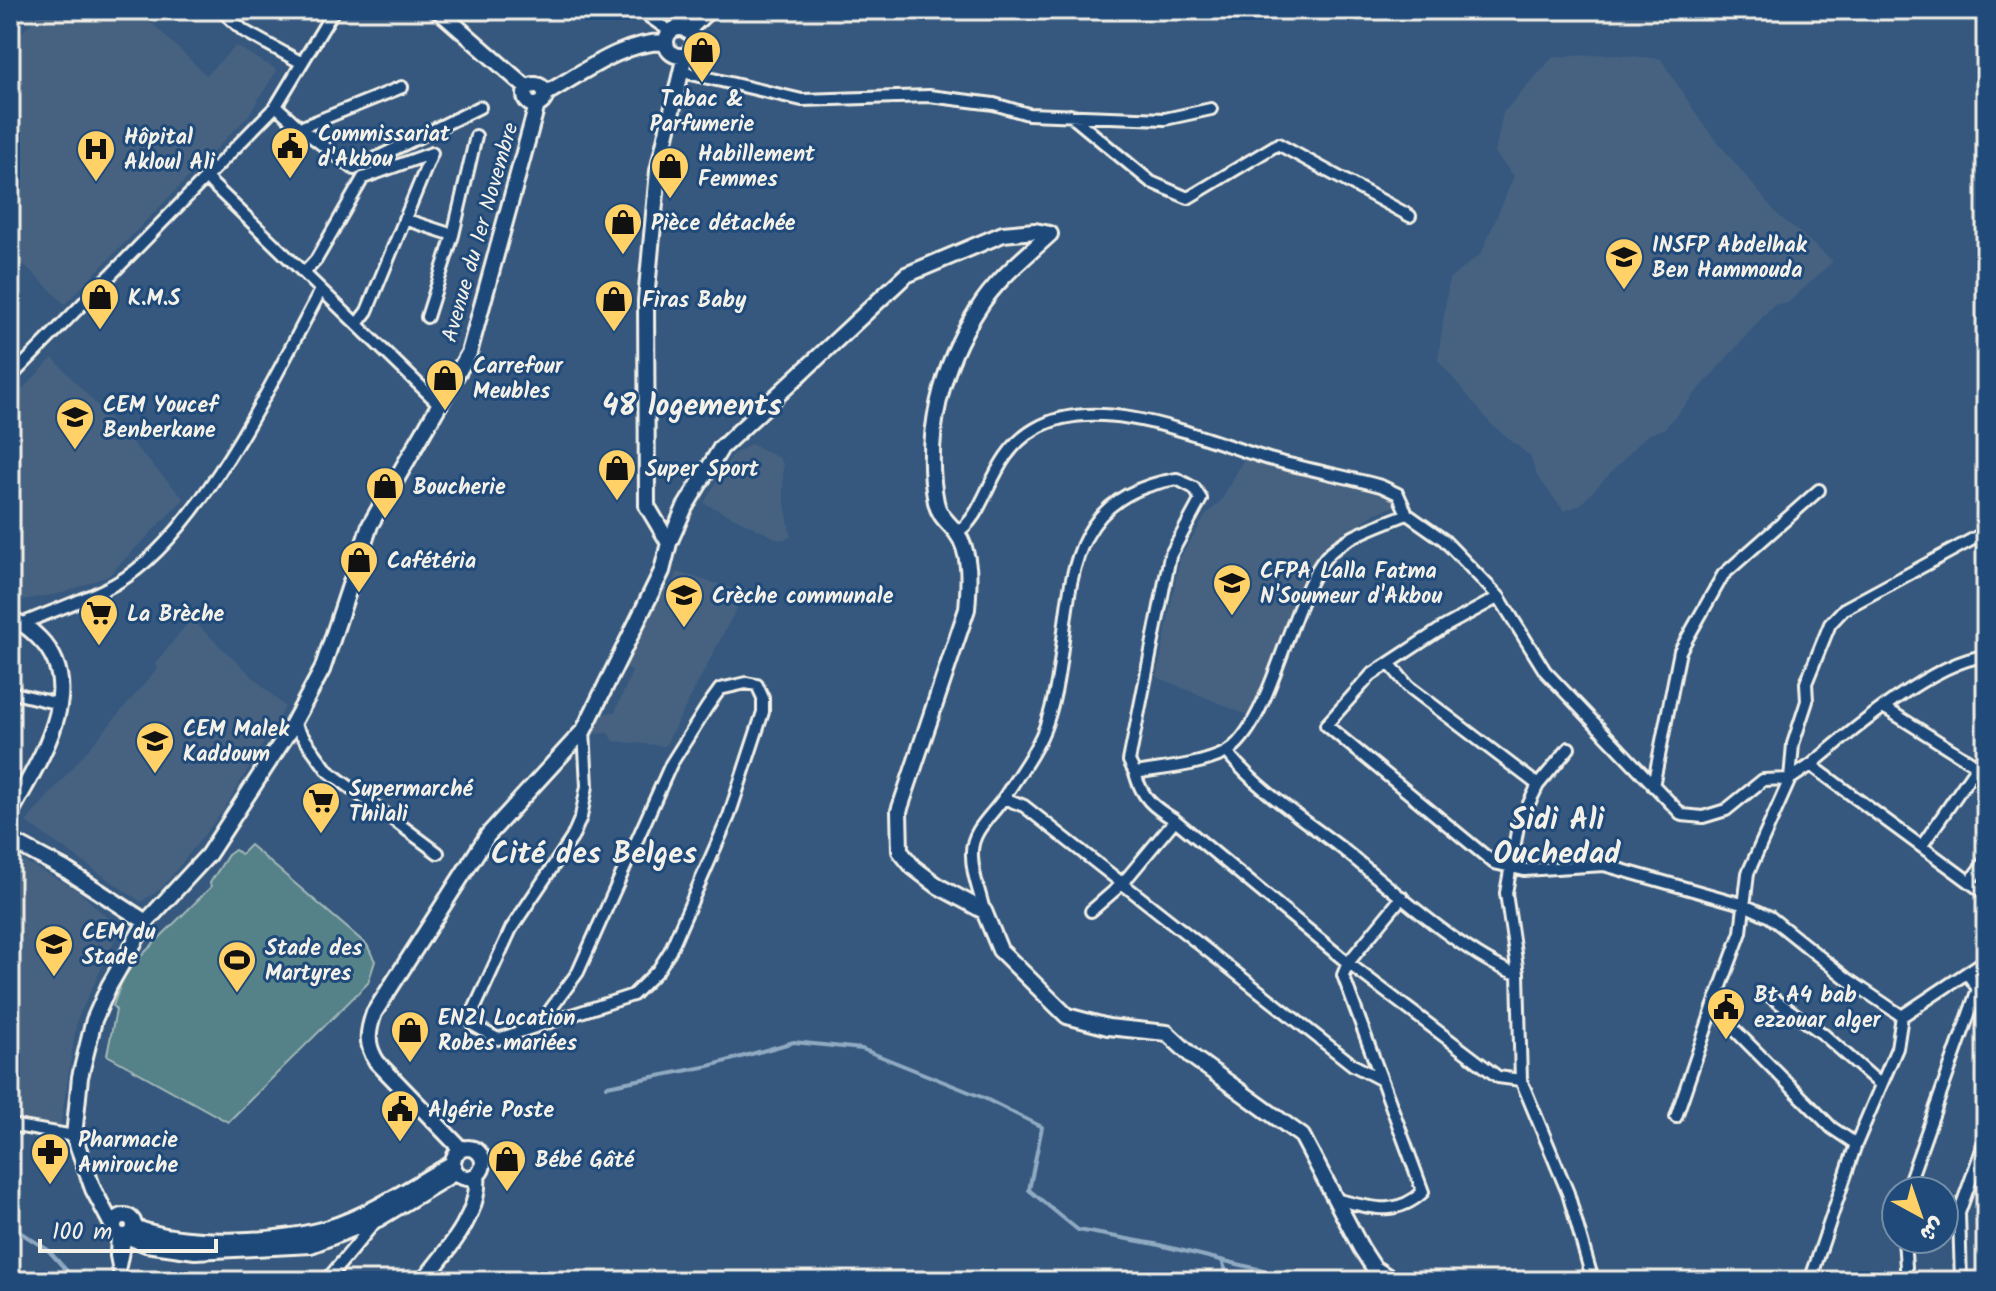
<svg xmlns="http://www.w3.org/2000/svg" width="1996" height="1291" font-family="Kalam,'Playpen Sans Arabic',sans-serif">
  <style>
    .built { fill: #466281 }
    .green { fill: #558189; stroke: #a4b9b8; stroke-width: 2 }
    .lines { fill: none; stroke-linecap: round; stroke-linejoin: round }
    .stream { stroke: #90aac2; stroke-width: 4 }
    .minor-casing { stroke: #f4f1e8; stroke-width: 16 }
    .tertiary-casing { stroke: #f4f1e8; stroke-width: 20 }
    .minor { stroke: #1f4a7a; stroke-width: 10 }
    .tertiary { stroke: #1f4a7a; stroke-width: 14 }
    .labels { text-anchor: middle; stroke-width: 6; stroke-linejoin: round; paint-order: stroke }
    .poi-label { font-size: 22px; font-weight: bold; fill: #f4f1e8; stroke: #1f4a7a; text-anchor: start }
    .street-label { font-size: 22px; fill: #f4f1e8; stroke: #1f4a7a }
    .district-label { font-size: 30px; font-weight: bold; fill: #f4f1e8; stroke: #1f4a7a }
  </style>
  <rect width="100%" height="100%" fill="#36587e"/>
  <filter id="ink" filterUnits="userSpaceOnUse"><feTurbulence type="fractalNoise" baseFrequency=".0125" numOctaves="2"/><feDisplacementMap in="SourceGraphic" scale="16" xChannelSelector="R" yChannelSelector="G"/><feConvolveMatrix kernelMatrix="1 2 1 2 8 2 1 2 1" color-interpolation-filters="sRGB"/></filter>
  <g filter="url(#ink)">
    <path class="built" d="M43 10H138L206 75 236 46 277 70 248 116 65 304 10 251V45Z
      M1607 54 1661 59 1702 123 1777 214 1833 261 1788 303 1774 304 1665 428 1646 436 1580 505 1564 511 1537 476 1530 456 1492 425 1438 360 1449 279 1481 254 1514 176 1495 153 1503 113 1553 57Z
      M53 358 184 499 108 576 63 593 10 602V402Z
      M751 444 779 458 783 464V492L791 537 780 540 704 503 732 455Z
      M1245 457 1381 486 1395 496 1399 504 1374 514 1325 548 1254 718 1157 677 1180 558 1206 515 1221 501Z
      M677 572 745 592 665 746 614 741 608 733 594 734 602 714 615 712 632 672 626 667 662 589 673 585Z
      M191 619 285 707 223 811 162 888 141 902 26 822 158 668 155 664Z
      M10 854 76 889 120 929 77 1020 60 1128 10 1120Z"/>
    <path class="green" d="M250 845 367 945 375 961 368 983 228 1122 107 1055 116 1010 113 1006 123 978 136 961 211 887 210 883 228 855 235 850 241 854Z"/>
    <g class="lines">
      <path class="stream" d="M607 1086 709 1066 794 1042 862 1049 984 1098 1042 1127 1029 1190 1078 1230 1155 1244 1258 1269 1283 1281
        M10 1226 48 1250 76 1281
        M1222 1261 1230 1281"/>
      <g class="minor-casing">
        <path id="minor" d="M221 10 244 31 302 63
          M639 10 671 32
          M683 72 802 100 929 96 994 104 1028 114 1165 119 1211 109
          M276 106 300 128 402 87
          M1070 115 1151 182 1188 198 1278 144 1410 216
          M300 128 354 169 480 107
          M206 178 441 406
          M404 219 453 235
          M304 273 316 260 363 178 432 153
          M427 317 453 235 476 136
          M357 324 367 311 432 153
          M10 378 276 106 334 10
          M956 533C989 514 988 456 1035 429 1100 391 1202 439 1269 459 1306 469 1344 476 1381 486L1398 494 1407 514 1444 540 1499 597 1545 671 1682 815 1703 817 1726 810 1763 780 1790 779 1748 873 1741 932 1713 1008 1832 1128 1856 1144 1810 1281
          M1499 597 1444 627 1371 675 1326 725 1494 863 1524 870 1604 865 1742 904 1770 917 1846 978 1902 1016
          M24 623C54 610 86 600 115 584 199 538 276 374 321 290
          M1389 663 1408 686 1538 785
          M10 692 59 704
          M1885 708 1977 766 1986 753
          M293 723 328 771 438 853
          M1569 748 1538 785 1518 826 1506 893 1518 974 1521 1080 1568 1193 1593 1281
          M1227 752C1258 791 1305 820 1344 850 1386 884 1471 961 1518 974
          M1811 765C1851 731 1934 661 1986 656
          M1135 773C1142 798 1153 807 1175 820L1348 963 1498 1077 1521 1080
          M1790 779 1793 744 1807 701 1806 683 1830 624 1844 609 1986 532
          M1790 779 1811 765 1986 894
          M1653 786 1680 651 1723 575 1819 490
          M1004 798 1024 806 1353 1065 1380 1079
          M1923 844 1977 766
          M1970 881 1986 860
          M984 911C980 892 971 872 972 852 972 829 994 814 1005 796 1019 774 1039 747 1047 722 1080 627 1041 500 1177 479L1194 488 1201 499 1170 556 1129 761 1135 773C1163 768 1198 766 1225 753 1271 728 1289 601 1326 557 1344 536 1381 525 1407 514
          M1091 911 1122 884 1175 820
          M1771 997 1823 1034 1881 1085
          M539 1025 578 972 671 764 707 707 720 689 746 683 757 685 763 698V712L729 816 670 951 658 970 633 995 498 1039 473 1025V1012L511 929 572 838 581 817 587 786 584 730
          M1676 1117 1713 1008
          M10 1125 74 1136
          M1856 1144 1897 1048 1902 1016 1986 960
          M1906 1191 1978 989 1967 973
          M1335 1199C1369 1207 1395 1218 1423 1192L1343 975 1348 963 1402 897
          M117 1234 116 1256 121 1281
          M1904 1239 1907 1281
          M120 1266 126 1236
          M326 1281 376 1221
          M1961 1281 1959 1213 1986 1138"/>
      </g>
      <g class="tertiary-casing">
        <path id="tertiary" d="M438 10 527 88
          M666 42a14 14 0 1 1 28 0a14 14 0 1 1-28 0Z
          M687 31 709 10
          M525 95a10 10 0 1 1 20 0a10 10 0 1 1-20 0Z
          M545 94C581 74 623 41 666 42
          M1050 234C1024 258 996 280 978 309 942 364 923 437 936 502 939 516 948 522 956 532 972 553 969 585 967 609L899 811 900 851 913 867 938 886 984 911 1000 950 1067 1016 1108 1027 1167 1033 1194 1058 1302 1136 1361 1248 1374 1268 1394 1281
          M669 543 685 507 721 448 906 275 1003 234 1035 231 1050 234
          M10 620C24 623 30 629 40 639 90 690 36 764 10 814
          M10 840 66 870 146 922
          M453 1163a15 15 0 1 1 30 0a15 15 0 1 1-30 0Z
          M461 1149 377 1062C366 1045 367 1033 374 1013L488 835 584 730 662 571 669 543 647 506 646 300 658 171 685 55
          M114 1226a10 10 0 1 1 20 0a10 10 0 1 1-20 0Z
          M113 1227 93 1189 74 1136 80 1077 94 1020 109 986 146 922 208 855 289 731 322 670 370 525 469 353 537 105
          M134 1227C183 1247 277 1243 328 1228 369 1216 416 1184 453 1163
          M126 1236 146 1244 195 1251 311 1245 378 1219 456 1172
          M423 1281C446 1252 481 1214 477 1175"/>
      </g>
      <use href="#minor" class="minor"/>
      <use href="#tertiary" class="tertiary"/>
    </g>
  </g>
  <defs>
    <g id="shop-pin" transform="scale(2)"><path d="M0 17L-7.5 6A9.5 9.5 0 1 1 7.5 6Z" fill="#ffd166" stroke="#1f4a7a"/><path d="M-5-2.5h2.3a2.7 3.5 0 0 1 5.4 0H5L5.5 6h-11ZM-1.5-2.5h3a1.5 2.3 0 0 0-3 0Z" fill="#111"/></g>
    <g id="civic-pin" transform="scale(2)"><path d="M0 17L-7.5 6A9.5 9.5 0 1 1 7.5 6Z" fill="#ffd166" stroke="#1f4a7a"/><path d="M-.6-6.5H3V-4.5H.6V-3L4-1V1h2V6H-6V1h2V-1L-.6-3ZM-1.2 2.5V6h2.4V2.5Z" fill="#111"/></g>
    <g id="hospital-pin" transform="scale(2)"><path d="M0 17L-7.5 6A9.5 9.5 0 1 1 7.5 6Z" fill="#ffd166" stroke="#1f4a7a"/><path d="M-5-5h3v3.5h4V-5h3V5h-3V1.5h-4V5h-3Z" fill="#111"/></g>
    <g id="university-pin" transform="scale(2)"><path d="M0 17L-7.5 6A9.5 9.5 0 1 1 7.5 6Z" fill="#ffd166" stroke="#1f4a7a"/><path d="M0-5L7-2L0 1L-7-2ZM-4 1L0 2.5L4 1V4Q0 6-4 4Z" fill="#111"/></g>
    <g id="school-pin" transform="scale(2)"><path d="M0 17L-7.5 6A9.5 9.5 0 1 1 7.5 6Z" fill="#ffd166" stroke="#1f4a7a"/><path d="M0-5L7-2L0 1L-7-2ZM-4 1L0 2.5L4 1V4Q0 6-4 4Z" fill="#111"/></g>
    <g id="supermarket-pin" transform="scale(2)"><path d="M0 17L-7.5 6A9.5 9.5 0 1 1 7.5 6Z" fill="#ffd166" stroke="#1f4a7a"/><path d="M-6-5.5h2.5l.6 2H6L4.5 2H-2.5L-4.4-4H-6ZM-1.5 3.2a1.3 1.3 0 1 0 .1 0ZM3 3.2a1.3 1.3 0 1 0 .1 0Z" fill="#111"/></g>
    <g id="stadium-pin" transform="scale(2)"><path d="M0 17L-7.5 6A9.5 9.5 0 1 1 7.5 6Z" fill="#ffd166" stroke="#1f4a7a"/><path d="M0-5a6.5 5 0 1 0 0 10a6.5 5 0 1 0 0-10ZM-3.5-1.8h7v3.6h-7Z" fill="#111"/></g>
    <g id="pharmacy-pin" transform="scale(2)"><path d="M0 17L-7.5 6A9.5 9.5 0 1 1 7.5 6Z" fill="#ffd166" stroke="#1f4a7a"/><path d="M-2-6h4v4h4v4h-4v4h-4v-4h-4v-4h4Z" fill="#111"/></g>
  </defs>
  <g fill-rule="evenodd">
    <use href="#shop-pin" x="702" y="50"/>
    <use href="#civic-pin" x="290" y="146"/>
    <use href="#hospital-pin" x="96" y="149"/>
    <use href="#shop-pin" x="670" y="166"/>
    <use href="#shop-pin" x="623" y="222"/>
    <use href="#university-pin" x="1624" y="257"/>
    <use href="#shop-pin" x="100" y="297"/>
    <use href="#shop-pin" x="614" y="299"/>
    <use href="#shop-pin" x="445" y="378"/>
    <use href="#school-pin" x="75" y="417"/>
    <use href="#shop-pin" x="617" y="468"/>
    <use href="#shop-pin" x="385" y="486"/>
    <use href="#shop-pin" x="359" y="560"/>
    <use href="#university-pin" x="1232" y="583"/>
    <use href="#school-pin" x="684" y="595"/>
    <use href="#supermarket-pin" x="99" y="613"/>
    <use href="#school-pin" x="155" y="741"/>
    <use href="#supermarket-pin" x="321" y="801"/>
    <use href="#school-pin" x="54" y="944"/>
    <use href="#stadium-pin" x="237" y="960"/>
    <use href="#civic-pin" x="1726" y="1007"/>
    <use href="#shop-pin" x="410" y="1030"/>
    <use href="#civic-pin" x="400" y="1109"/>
    <use href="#pharmacy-pin" x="50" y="1152"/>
    <use href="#shop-pin" x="507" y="1159"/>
  </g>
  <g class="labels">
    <g class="poi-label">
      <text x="702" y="106" text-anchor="middle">Tabac &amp;<tspan x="702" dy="25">Parfumerie</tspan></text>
      <text x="318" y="141">Commissariat<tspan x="318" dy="25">d'Akbou</tspan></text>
      <text x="124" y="144">Hôpital<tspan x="124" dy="25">Akloul Ali</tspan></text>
      <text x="698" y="161">Habillement<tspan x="698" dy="25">Femmes</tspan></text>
      <text x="651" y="230">Pièce détachée</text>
      <text x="1652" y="252">INSFP Abdelhak<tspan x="1652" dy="25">Ben Hammouda</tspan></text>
      <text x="128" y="305">K.M.S</text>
      <text x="642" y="307">Firas Baby</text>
      <text x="473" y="373">Carrefour<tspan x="473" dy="25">Meubles</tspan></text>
      <text x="103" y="412">CEM Youcef<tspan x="103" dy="25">Benberkane</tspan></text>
      <text x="645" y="476">Super Sport</text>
      <text x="413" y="494">Boucherie</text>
      <text x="387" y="568">Cafétéria</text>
      <text x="1260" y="578">CFPA Lalla Fatma<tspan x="1260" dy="25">N'Soumeur d'Akbou</tspan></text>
      <text x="712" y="603">Crèche communale</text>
      <text x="127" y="621">La Brèche</text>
      <text x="183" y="736">CEM Malek<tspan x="183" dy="25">Kaddoum</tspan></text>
      <text x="349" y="796">Supermarché<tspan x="349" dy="25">Thilali</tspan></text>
      <text x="82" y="939">CEM du<tspan x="82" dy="25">Stade</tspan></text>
      <text x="265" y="955">Stade des<tspan x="265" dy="25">Martyres</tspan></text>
      <text x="1754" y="1002">Bt A4 bab<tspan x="1754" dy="25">ezzouar alger</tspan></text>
      <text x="438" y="1025">ENZI Location<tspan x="438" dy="25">Robes mariées</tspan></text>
      <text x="428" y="1117">Algérie Poste</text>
      <text x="78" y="1147">Pharmacie<tspan x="78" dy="25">Amirouche</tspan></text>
      <text x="535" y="1167">Bébé Gâté</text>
    </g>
    <g class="street-label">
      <text transform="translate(479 232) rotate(-74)" y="8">Avenue du 1er Novembre</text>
    </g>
    <g class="district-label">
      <text x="692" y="415">48 logements</text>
      <text x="1557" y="829">Sidi Ali<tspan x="1557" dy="34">Ouchedad</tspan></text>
      <text x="594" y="863">Cité des Belges</text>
    </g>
  </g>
  <rect width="1996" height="1291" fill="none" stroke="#1f4a7a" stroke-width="40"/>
  <rect x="20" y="20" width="1956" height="1251" fill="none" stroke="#f4f1e8" stroke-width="3" filter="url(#ink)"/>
  <g transform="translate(1920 1215) rotate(140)"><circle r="38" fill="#1f4a7a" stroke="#748da6" stroke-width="2"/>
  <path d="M0-6L14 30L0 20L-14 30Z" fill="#ffd166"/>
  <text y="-12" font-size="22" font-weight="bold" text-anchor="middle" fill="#f4f1e8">ش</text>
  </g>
  <path d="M40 1239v12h176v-12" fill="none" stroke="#f4f1e8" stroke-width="4"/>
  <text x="52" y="1239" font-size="24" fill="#f4f1e8" stroke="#1f4a7a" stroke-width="6" paint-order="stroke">100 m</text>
</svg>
